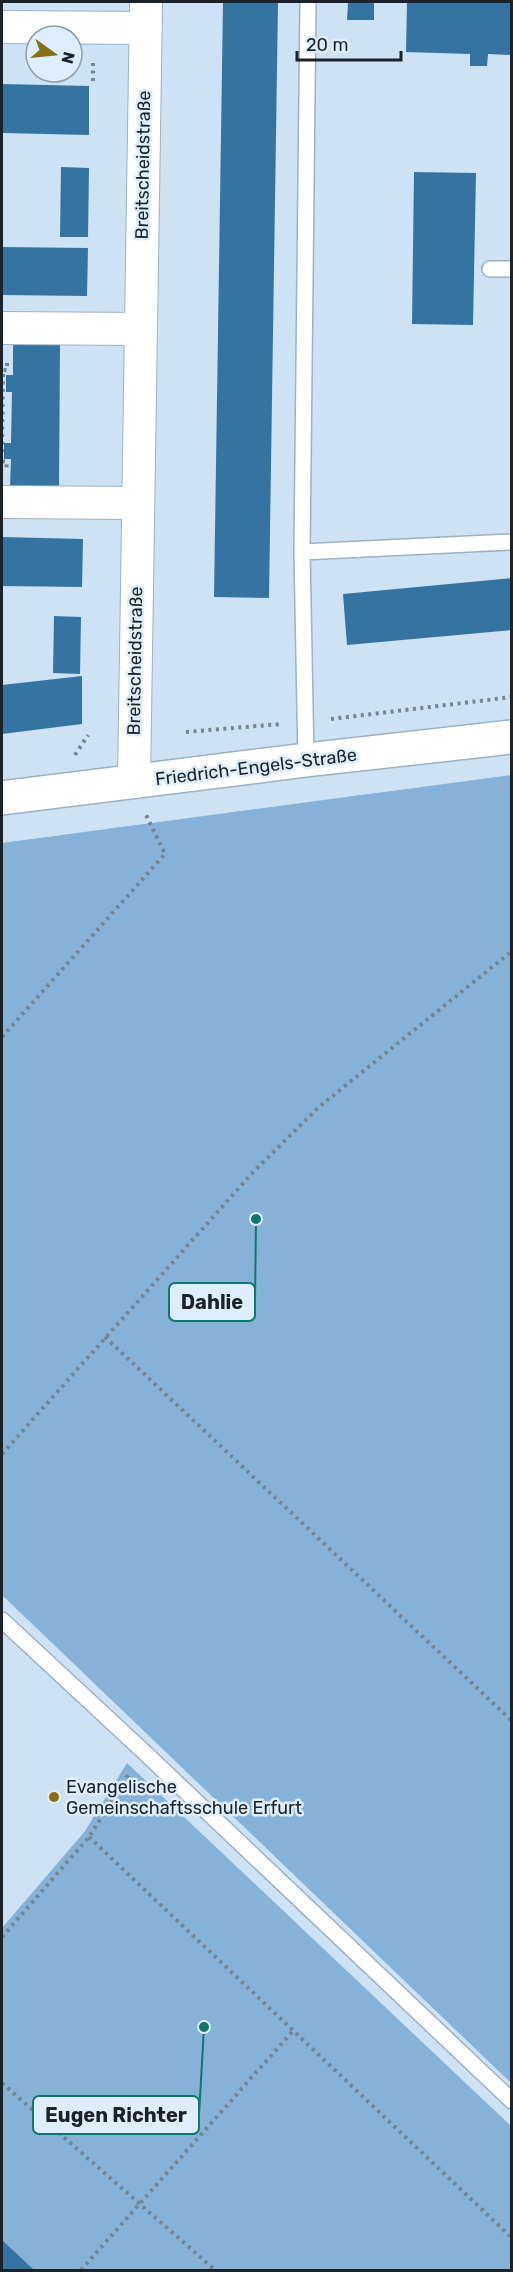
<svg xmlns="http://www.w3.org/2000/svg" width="513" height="2272" font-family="Rubik,sans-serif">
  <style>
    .green { fill: #87b2d7 }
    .building { fill: #3573a2 }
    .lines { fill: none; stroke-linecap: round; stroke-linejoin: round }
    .service-casing { stroke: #9db1c2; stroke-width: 18 }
    .minor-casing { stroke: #9db1c2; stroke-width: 34 }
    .tertiary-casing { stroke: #9db1c2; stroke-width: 36 }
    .path { stroke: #768490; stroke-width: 4; stroke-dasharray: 3 4.5; stroke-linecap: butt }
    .service { stroke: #fff; stroke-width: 15 }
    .minor { stroke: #fff; stroke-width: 32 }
    .tertiary { stroke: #fff; stroke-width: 33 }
    .poi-dot { fill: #887112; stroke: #deeefd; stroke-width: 2 }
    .labels { text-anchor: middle; stroke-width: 5; stroke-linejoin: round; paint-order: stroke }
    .street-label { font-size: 18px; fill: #1b2229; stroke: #deeefd }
    .poi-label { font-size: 18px; fill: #1b2229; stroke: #deeefd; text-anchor: start }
    .leader { fill: none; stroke: #0f766e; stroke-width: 2 }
    .callout-dot { fill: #0f766e; stroke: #deeefd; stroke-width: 2 }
    .callout { fill: #deeefd; stroke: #0f766e; stroke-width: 2 }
    .callout-label { font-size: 20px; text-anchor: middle; font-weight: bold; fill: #1b2229 }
  </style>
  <rect width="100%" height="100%" fill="#cde2f4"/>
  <path class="green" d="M511 775H512L511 2083 2 1595V843Z
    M127 1763 511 2126V2270H2V1928L85 1831Z"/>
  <path class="building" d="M223 2H278L269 598 214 597Z
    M348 2H374V20H347Z
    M407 2H512V55L488 54 487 66H470V54L406 52Z
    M2 84 89 86V135L2 133Z
    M61 167 89 168 88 237H60Z
    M414 172 476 173 473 325 412 324Z
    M2 247 88 248 87 296 2 295Z
    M13 345H60L59 489 10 488 11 459H4V443H11L12 392H6V375H13Z
    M2 537 83 539 82 587 2 586Z
    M512 578V630L347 645 343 594Z
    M54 616 81 617 80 674 53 673Z
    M82 676V724L2 734V685Z
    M2 2240 34 2270H2Z"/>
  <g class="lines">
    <g class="service-casing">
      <path id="service" d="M490 269H512
        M302 552 512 542
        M306 760 302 552 308 2
        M2 1620 143 1751 512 2101"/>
    </g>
    <g class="minor-casing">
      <path id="minor" d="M2 27 146 28
        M2 328 141 329
        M2 502 138 503
        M134 782 146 2"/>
    </g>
    <g class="tertiary-casing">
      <path id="tertiary" d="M2 798 306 760 512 737"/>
    </g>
    <path class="path" d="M93 81V60
      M2 452 3 370H7V362
      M2 461 7 462 6 471
      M331 719 512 697
      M186 732 281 724
      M75 755 88 735
      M2 1037 165 854 146 815
      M105 1337 512 1721
      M2 1454 254 1171 319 1107 512 951
      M89 1837 512 2238
      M2 1937 89 1837 130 1772
      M2 2083 215 2270
      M81 2270 292 2032"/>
    <use href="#service" class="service"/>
    <use href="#minor" class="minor"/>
    <use href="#tertiary" class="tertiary"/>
  </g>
  <circle class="poi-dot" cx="54" cy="1797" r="6"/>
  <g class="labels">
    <g class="street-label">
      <text transform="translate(143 165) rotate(-89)" y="6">Breitscheidstraße</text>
      <text transform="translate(135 661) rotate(-89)" y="6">Breitscheidstraße</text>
      <text transform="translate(256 767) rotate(-7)" y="6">Friedrich-Engels-Straße</text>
    </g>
    <g class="poi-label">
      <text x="66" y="1793">Evangelische<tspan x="66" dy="21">Gemeinschaftsschule Erfurt</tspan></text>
    </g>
  </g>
  <path class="leader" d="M256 1219L255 1302M204 2027L199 2115"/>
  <g class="callout-dot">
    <circle cx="256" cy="1219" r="6"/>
    <circle cx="204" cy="2027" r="6"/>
  </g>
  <g class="callout">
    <rect x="169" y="1283" width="86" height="38" rx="6"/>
    <rect x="33" y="2096" width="166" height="38" rx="6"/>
  </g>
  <g class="callout-label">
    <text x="212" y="1309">Dahlie</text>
    <text x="116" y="2122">Eugen Richter</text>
  </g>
  <rect width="513" height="2272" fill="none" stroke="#1b2229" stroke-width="6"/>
  <g transform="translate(54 54) rotate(105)"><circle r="28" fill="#deeefd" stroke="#909ca8" stroke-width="1.5"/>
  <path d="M0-4.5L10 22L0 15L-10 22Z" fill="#887112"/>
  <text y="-9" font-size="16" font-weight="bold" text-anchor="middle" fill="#1b2229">N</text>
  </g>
  <path d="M297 51v9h104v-9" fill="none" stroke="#1b2229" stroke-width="3"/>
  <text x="306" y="51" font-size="18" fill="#1b2229" stroke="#deeefd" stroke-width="4.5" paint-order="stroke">20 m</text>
</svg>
